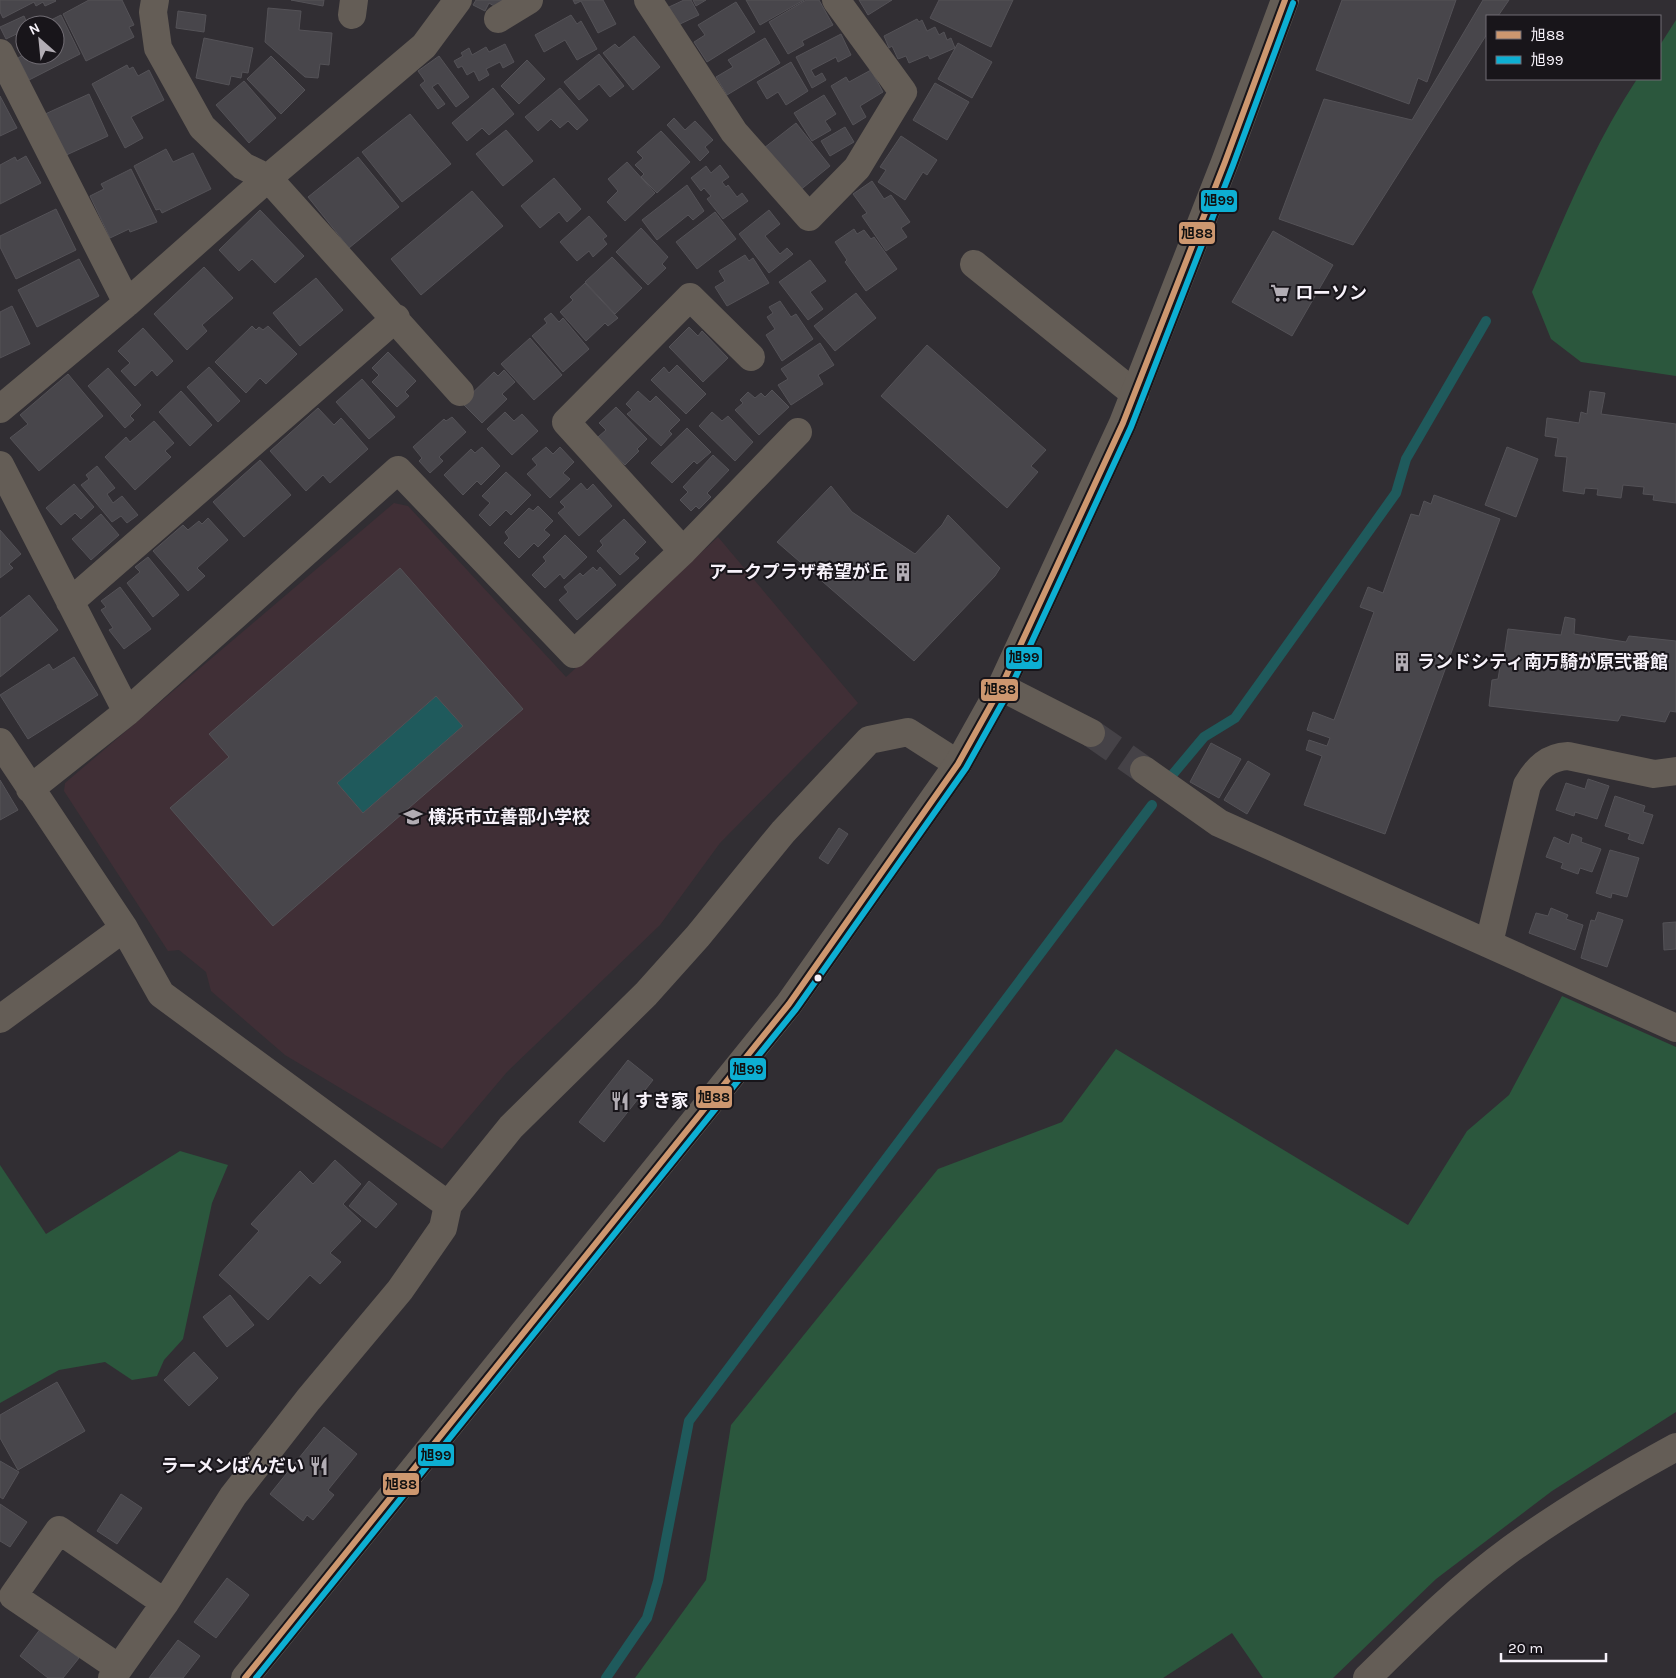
<svg xmlns="http://www.w3.org/2000/svg" width="1676" height="1678" font-family="Karla,'Noto Sans JP',sans-serif">
  <style>
    .education { fill: #402f36 }
    .green { fill: #2b573d }
    .water { fill: #1f5a5c }
    .lines { fill: none; stroke-linecap: round; stroke-linejoin: round }
    .stream { stroke: #1f5a5c; stroke-width: 10 }
    .building { fill: #48464b; stroke: #545257; fill-rule: evenodd }
    .minor-tunnel { stroke: #454247; stroke-width: 28; stroke-dasharray: 28 14; stroke-linecap: butt }
    .minor { stroke: #645d56; stroke-width: 28 }
    .tertiary { stroke: #645d56; stroke-width: 28 }
    .bus-1-casing { stroke: #18151a; stroke-width: 10 }
    .bus-2-casing { stroke: #18151a; stroke-width: 10 }
    .bus-1 { stroke: #cd976f; stroke-width: 6 }
    .bus-2 { stroke: #0dafd3; stroke-width: 6 }
    .bus-dot { fill: #f7f2fa; stroke: #18151a; stroke-width: 2 }
    .labels { text-anchor: middle; stroke-width: 4; stroke-linejoin: round; paint-order: stroke }
    .poi-label { font-size: 18px; font-weight: bold; fill: #f7f2fa; stroke: #18151a; text-anchor: start }
    .line-badge { stroke: #18151a; stroke-width: 2 }
    .pale-badge-label { font-size: 14px; text-anchor: middle; font-weight: bold; fill: #111 }
  </style>
  <rect width="100%" height="100%" fill="#312e33"/>
  <path class="education" d="M394 503 408 506 566 677 718 537 858 703 720 843 660 925 507 1072 442 1149 285 1055 211 991 206 972 179 950 168 951 64 791 65 783Z"/>
  <path class="green" d="M1676 20V376L1581 362 1551 339 1532 292C1563 220 1594 144 1637 79H1660V45Z
    M1562 996 1676 1047V1412L1552 1491 1436 1579 1333 1678H1263L1232 1633 1163 1678H635L706 1580 731 1425 938 1169 1062 1122 1116 1049 1408 1225 1467 1131 1509 1095Z
    M180 1151 228 1165 212 1203 183 1339 164 1360 157 1376 132 1380 105 1362 59 1370 0 1403V1165L46 1234Z"/>
  <path class="water" d="M436 696 463 726 363 813 337 783Z"/>
  <g class="lines">
    <path class="stream" d="M1173 774 1204 737 1235 718 1396 493 1406 459 1486 321
      M606 1678 647 1618 658 1581 689 1421 1152 805"/>
  </g>
  <path class="building" d="M0 0H55L56 1 45 6 43 2 36 6 34 2 3 18 0 12Z
    M89 0H122L134 25 129 27 134 37 86 61 63 14Z
    M291 0H324L323 6Z
    M476 0H504L499 9 489 3 485 11 473 5Z
    M573 0H603L616 24 598 33 581 1 575 4Z
    M684 0H691L699 15 678 25 669 7Z
    M693 0H706L696 6Z
    M746 0H804L760 25Z
    M806 0H819L833 25 802 41 804 45 788 54 769 22Z
    M859 0H892L868 15Z
    M939 0H1013L991 47 930 18Z
    M1342 0H1456L1427 82 1418 78 1409 104 1316 70Z
    M1483 0H1509L1498 16H1487V34L1353 245 1279 219 1324 99 1412 120Z
    M736 2 755 32 707 62 694 42 705 35 698 25Z
    M268 8 301 11 299 30 332 33 329 65 320 64 318 78 305 77 265 42Z
    M178 11 206 15 204 32 176 28Z
    M61 15 80 54 29 80 18 58 25 54 55 55V25H41Z
    M571 15 577 24 581 21 597 49 577 60 565 40 544 52 535 35Z
    M24 16 28 25H25V30L6 39 0 27Z
    M917 19 919 22 922 20 927 31 935 27 939 35 944 32 947 40 951 38 955 48 930 59 928 55 909 63 906 56 898 59 892 46 889 48 884 36Z
    M25 33V50L18 36Z
    M841 34 851 55 838 62 836 57 811 70 815 77 822 73 826 80 812 88 796 57Z
    M634 36 660 67 633 90 603 53 615 44 619 48Z
    M204 38 253 48 248 73 242 72 241 78 231 76 229 85 196 78Z
    M765 38 780 63 727 95 716 77 733 67 728 60Z
    M958 43 992 62 972 98 938 79Z
    M505 44 514 62 503 68 500 62 486 69 489 75 479 81 474 71 467 75 462 66 458 68 454 61 463 56 461 53 469 48 472 55 486 47 489 52Z
    M599 54 624 86 610 97 599 84 579 100 564 82Z
    M271 56 305 90 281 114 247 79Z
    M439 56 469 97 456 107 438 83 432 87 445 104 438 109 420 85 425 81 418 71Z
    M527 60 545 79 519 104 501 86Z
    M791 62 808 91 786 105 778 92 767 99 757 82Z
    M127 65 129 69 133 67 138 76 149 70 164 100 131 117 143 138 125 148 92 84Z
    M871 70 883 92 860 106 866 117 853 125 831 86 846 77 849 82Z
    M244 81 276 118 249 143 216 105Z
    M935 83 969 102 947 140 913 120Z
    M493 88 514 114 489 135 482 128 467 141 452 123Z
    M560 88 588 120 577 130 568 121 560 128 551 119 538 131 525 117Z
    M89 94 108 136 62 157 43 115Z
    M824 95 836 114 825 121 831 130 812 141 794 113Z
    M0 96 17 128 0 136Z
    M410 114 451 164 402 202 362 152Z
    M674 118 685 130 695 121 713 140 705 147 709 152 700 161 667 125Z
    M796 123 830 166 799 191 764 148Z
    M845 127 854 142 830 156 821 141Z
    M506 130 533 161 503 186 476 154Z
    M661 131 690 162 657 193 641 177 644 174 635 165 643 158 637 152Z
    M901 136 937 160 927 175 923 172 905 200 878 182 886 170 880 167Z
    M166 149 173 162 193 153 211 189 162 213 160 209 156 210 134 166Z
    M26 156 41 183 0 204V165L15 157 17 161Z
    M358 157 399 207 349 248 308 197Z
    M627 162 655 193 625 221 607 202 618 191 608 179Z
    M720 165 729 177 722 182 726 187 728 185 737 197 742 193 748 201 723 219 707 199 711 196 704 188 701 191 691 178 706 166 711 173Z
    M131 169 157 222 130 232 129 229 110 238 90 196 104 189 101 184Z
    M554 178 581 209 567 222 559 212 540 228 521 206Z
    M872 181 884 199 891 195 910 222 901 228 907 237 886 251 862 216 867 213 853 194Z
    M687 185 704 211 693 220 688 215 657 240 642 220Z
    M472 191 503 226 421 295 391 259Z
    M56 209 76 250 16 279 0 247V236Z
    M260 210 304 256 275 283 252 259 239 271 219 250Z
    M769 210 780 224 765 236 780 254 787 248 793 254 769 273 739 234Z
    M715 212 736 239 697 269 676 242Z
    M589 216 607 236 603 239 607 244 593 257 589 251 577 261 560 242Z
    M641 228 668 257 662 264 666 268 648 285 616 252Z
    M854 229 857 234 864 230 871 239 874 237 897 269 866 291 845 262 847 260 835 242Z
    M1273 231 1333 265 1292 336 1232 302Z
    M745 255 749 261 753 258 769 283 727 306 715 287 725 281 719 271Z
    M612 257 642 288 615 314 585 282Z
    M79 259 99 296 37 327 18 290Z
    M810 260 826 281 810 292 823 309 808 320 779 282Z
    M204 267 233 298 202 325 207 331 187 350 154 314Z
    M316 278 343 310 300 346 273 313Z
    M585 283 618 318 608 326 605 323 586 341 560 312 573 300 570 297Z
    M856 293 876 318 835 351 814 326Z
    M780 301 791 317 796 314 813 339 782 361 766 335 775 329 767 317 773 313 769 307Z
    M12 306 30 344 0 358V312Z
    M551 313 559 322 563 318 589 349 563 372 532 336 547 323 544 319Z
    M252 326 256 330 259 327 263 330 268 326 297 354 266 384 260 378 246 393 215 362Z
    M689 327 698 336 702 331 728 358 703 382 669 347Z
    M143 328 173 361 157 376 152 370 135 386 121 371 130 363 118 351Z
    M530 338 562 375 534 400 501 364Z
    M820 343 834 365 818 375 823 384 791 405 778 385 788 379 781 369Z
    M927 345 1046 450 1031 466 1038 472 1007 508 881 396Z
    M388 352 416 381 405 392 409 396 397 407 372 382 379 375 372 368Z
    M677 365 706 394 686 414 651 380 664 367 669 373Z
    M209 367 240 401 218 422 187 387Z
    M108 368 141 405 130 416 134 420 125 428 88 386Z
    M504 370 515 382 502 394 507 399 482 423 462 403 494 372 498 376Z
    M68 374 103 416 39 471 10 438 28 424 20 415Z
    M362 379 395 417 369 439 336 402Z
    M772 390 789 407 759 435 735 410 743 403 740 400 748 392 755 398 761 393 765 397Z
    M181 391 212 425 190 446 159 412Z
    M638 391 650 402 656 396 680 420 669 431 672 434 661 446 627 414 632 410 626 404Z
    M1590 391 1605 393 1601 414 1676 424V503L1653 500 1654 495 1643 494 1644 487 1623 485 1621 498 1597 495 1598 489 1585 488 1584 494 1563 491 1567 457 1555 456 1558 438 1545 436 1547 418 1579 423 1581 412 1587 414Z
    M616 407 647 439 637 449 639 451 625 465 598 437 606 430 599 423Z
    M318 408 334 425 341 418 368 449 330 483 323 475 306 491 270 451Z
    M505 412 514 421 522 414 538 431 512 455 487 429Z
    M712 412 722 421 728 416 753 442 735 461 699 426Z
    M452 417 466 432 439 457 443 461 430 473 419 461 422 458 413 447 444 419 446 421Z
    M154 421 174 443 165 451 171 457 135 490 105 457 126 437 130 442Z
    M687 428 711 452 697 464 694 461 672 483 651 463Z
    M482 447 500 466 481 485 477 481 463 495 444 475 471 449 475 453Z
    M546 447 553 454 560 447 574 462 563 473 570 479 550 498 527 474 537 465 532 459Z
    M1507 447 1538 459 1516 517 1485 505Z
    M713 455 729 470 707 493 711 497 699 509 696 506 691 511 680 500 688 492 683 487Z
    M260 460 291 495 244 537 213 502Z
    M97 466 115 488 107 494 113 503 122 496 138 515 127 523 121 516 112 522 81 485 89 479 86 475Z
    M506 472 531 495 511 515 506 510 490 526 479 515 490 503 482 496Z
    M581 483 587 490 593 484 612 506 579 536 558 513 565 507 560 502Z
    M74 484 94 507 81 519 75 513 61 525 46 508Z
    M831 486 852 512 915 554 942 525 948 515 1000 568 995 576 914 661 777 542Z
    M1434 495 1500 519 1385 834 1304 805 1322 756 1306 750 1309 740 1327 746 1330 738 1307 730 1313 712 1334 720 1374 612 1360 607 1368 587 1383 593 1411 514 1419 516 1424 501 1431 504Z
    M538 506 553 521 544 530 550 535 538 547 534 543 519 558 504 543 509 538 505 532 529 508 533 511Z
    M101 514 119 535 91 560 72 539Z
    M208 518 228 540 197 568 205 576 188 591 153 551 183 525 188 530 199 521 202 524Z
    M624 519 646 542 634 554 639 558 620 575 597 551 603 545 600 541Z
    M0 530 21 554 9 564 13 568 0 578Z
    M565 535 587 557 564 579 560 574 545 588 532 575 546 561 543 557Z
    M148 557 179 595 153 617 127 583 140 572 135 567Z
    M593 567 597 571 600 567 616 585 577 620 559 600 568 592 564 587 580 573 583 576Z
    M400 568 523 709 273 926 170 808 229 757 209 734ZM436 696 463 726 363 813 337 783Z
    M120 587 151 629 124 649 109 630 113 628 101 610 106 607 101 601Z
    M29 595 58 630 0 677V618Z
    M1565 617 1575 619 1574 634 1626 642 1629 636 1676 641V712L1670 711 1665 722 1621 715 1618 721 1489 706 1492 680 1498 679 1502 655 1504 656 1508 629 1561 635Z
    M74 657 98 695 28 739 0 695 49 664 53 670Z
    M1211 743 1241 759 1219 798 1190 782Z
    M1248 761 1270 774 1247 814 1224 800Z
    M1588 779 1609 786 1597 819 1575 812 1574 816 1556 810 1566 783 1585 789Z
    M0 780 18 810 0 820Z
    M1615 796 1645 806 1643 812 1653 815 1643 844 1628 839 1630 834 1605 826Z
    M839 828 848 834 828 864 819 858Z
    M1572 834 1582 838 1581 842 1601 849 1592 872 1580 868 1578 874 1561 868 1563 863 1546 857 1554 837 1569 844Z
    M1610 850 1639 858 1627 897 1612 893 1611 898 1596 893Z
    M1551 908 1568 915 1566 919 1583 925 1575 950 1529 933 1536 913 1548 916Z
    M1598 912 1623 920 1607 967 1581 958 1591 920 1595 921Z
    M1676 922V949L1664 950 1663 923Z
    M628 1060 653 1080 604 1142 579 1122Z
    M335 1160 361 1184 343 1204 361 1221 330 1253 341 1262 320 1284 310 1275 268 1320 219 1275 259 1231 251 1224 300 1171 313 1184Z
    M369 1181 397 1204 376 1228 349 1206Z
    M230 1295 254 1325 227 1347 203 1317Z
    M194 1352 218 1378 189 1406 164 1380Z
    M57 1382 85 1431 18 1470 0 1438V1415Z
    M324 1427 357 1454 328 1490 334 1495 313 1520 307 1515 303 1521 270 1494Z
    M0 1461 19 1472 3 1499 0 1497Z
    M121 1494 142 1508 117 1544 97 1531Z
    M0 1504 27 1522 10 1547 0 1541Z
    M227 1578 249 1595 216 1638 194 1622Z
    M41 1628 79 1658 63 1678H48L20 1656Z
    M178 1640 200 1656 183 1678H149Z"/>
  <g class="lines">
    <path class="minor-tunnel" d="M1091 733 1144 770"/>
    <path class="minor" d="M155 0 153 12 158 48 202 127 243 166 268 178 460 392
      M648 0 734 132 809 217 857 168 903 92 836 0
      M352 15 354 0
      M498 19 529 0
      M0 53 127 303
      M974 264 1135 394
      M0 409 127 303 268 178 424 46 458 0
      M0 465 127 712
      M683 551 566 422 690 297 751 357
      M70 602 396 318
      M1001 687 1091 733
      M0 742 124 928 161 994 448 1205
      M1144 770 1219 823 1676 1028
      M30 789 127 712 398 470 574 654 683 551 798 432
      M1489 943 1527 785C1537 768 1548 757 1568 756L1654 774 1676 771
      M0 1019 124 928
      M119 1668 13 1596 59 1530 165 1603
      M112 1678 165 1603 233 1496 308 1400 400 1290 443 1228 448 1205 511 1127 646 994 698 936 783 832 869 740 908 732 958 764
      M1367 1678C1413 1633 1459 1587 1511 1549 1564 1511 1619 1478 1676 1447"/>
    <path class="tertiary" d="M245 1678 789 1004 958 764 1001 687 1123 423 1225 162 1285 0"/>
    <g class="bus-1-casing">
      <path id="bus-1" d="M245 1678 789 1004 958 764 1001 687 1123 423 1225 162 1285 0"/>
    </g>
    <g class="bus-2-casing">
      <path id="bus-2" d="M256 1678 796 1009 966 768 1009 691 1131 427 1233 165 1293 3"/>
    </g>
    <use href="#bus-1" class="bus-1"/>
    <use href="#bus-2" class="bus-2"/>
  </g>
  <defs>
    <g id="supermarket-bare" transform="scale(1.5)"><path d="M-6-5.5h2.5l.6 2H6L4.5 2H-2.5L-4.4-4H-6ZM-1.5 3.2a1.3 1.3 0 1 0 .1 0ZM3 3.2a1.3 1.3 0 1 0 .1 0Z" fill="#b2adb4" stroke="#18151a" stroke-width="2.5" paint-order="stroke"/></g>
    <g id="building-bare" transform="scale(1.5)"><path d="M-4-6H4V6H1V3H-1V6H-4ZM-2.5-4.3h1.7v1.8h-1.7ZM.8-4.3h1.7v1.8H.8ZM-2.5-1h1.7V.8h-1.7ZM.8-1h1.7V.8H.8Z" fill="#b2adb4" stroke="#18151a" stroke-width="2.5" paint-order="stroke"/></g>
    <g id="school-bare" transform="scale(1.5)"><path d="M0-5L7-2L0 1L-7-2ZM-4 1L0 2.5L4 1V4Q0 6-4 4Z" fill="#b2adb4" stroke="#18151a" stroke-width="2.5" paint-order="stroke"/></g>
    <g id="restaurant-bare" transform="scale(1.5)"><path d="M-5-6h1v4h1v-4h1v4h1v-4h1v5L-1.5 .5V6h-2V.5L-5-1ZM5-6V6H3V1.5H1.5Q1.5-4 5-6Z" fill="#b2adb4" stroke="#18151a" stroke-width="2.5" paint-order="stroke"/></g>
  </defs>
  <g fill-rule="evenodd">
    <use href="#supermarket-bare" x="1280" y="293"/>
    <use href="#building-bare" x="903" y="572"/>
    <use href="#building-bare" x="1402" y="662"/>
    <use href="#school-bare" x="413" y="817"/>
    <use href="#restaurant-bare" x="620" y="1101"/>
    <use href="#restaurant-bare" x="319" y="1466"/>
  </g>
  <circle class="bus-dot" cx="818" cy="978" r="4.5"/>
  <g class="labels">
    <g class="poi-label">
      <text x="1295" y="299">ローソン</text>
      <text x="888" y="578" text-anchor="end">アークプラザ希望が丘</text>
      <text x="1417" y="668">ランドシティ南万騎が原弐番館</text>
      <text x="428" y="823">横浜市立善部小学校</text>
      <text x="635" y="1107">すき家</text>
      <text x="304" y="1472" text-anchor="end">ラーメンばんだい</text>
    </g>
  </g>
  <g class="line-badge">
    <rect x="1200" y="189" width="38" height="24" rx="5" fill="#0dafd3"/>
    <rect x="1178" y="221" width="38" height="24" rx="5" fill="#cd976f"/>
    <rect x="1005" y="646" width="38" height="24" rx="5" fill="#0dafd3"/>
    <rect x="980" y="678" width="39" height="24" rx="5" fill="#cd976f"/>
    <rect x="729" y="1057" width="38" height="24" rx="5" fill="#0dafd3"/>
    <rect x="695" y="1085" width="38" height="24" rx="5" fill="#cd976f"/>
    <rect x="417" y="1443" width="38" height="24" rx="5" fill="#0dafd3"/>
    <rect x="382" y="1472" width="38" height="24" rx="5" fill="#cd976f"/>
  </g>
  <g class="pale-badge-label">
    <text x="1219" y="205">旭99</text>
    <text x="1197" y="238">旭88</text>
    <text x="1024" y="662">旭99</text>
    <text x="1000" y="694">旭88</text>
    <text x="748" y="1074">旭99</text>
    <text x="714" y="1102">旭88</text>
    <text x="436" y="1460">旭99</text>
    <text x="401" y="1489">旭88</text>
  </g>
  <rect x="1486" y="15" width="175" height="65" fill="#18151a" stroke="#716d74"/>
  <rect x="1496" y="31" width="25" height="8" fill="#cd976f" stroke="#716d74"/>
  <text x="1531" y="40" font-size="15" fill="#f7f2fa">旭88</text>
  <rect x="1496" y="56" width="25" height="8" fill="#0dafd3" stroke="#716d74"/>
  <text x="1531" y="65" font-size="15" fill="#f7f2fa">旭99</text>
  <g transform="translate(40 40) rotate(333)"><circle r="24" fill="#18151a" stroke="#716d74"/>
  <path d="M0-4L9 19L0 12L-9 19Z" fill="#b2adb4"/>
  <text y="-8" font-size="14" font-weight="bold" text-anchor="middle" fill="#f7f2fa">N</text>
  </g>
  <path d="M1501 1653v8h105v-8" fill="none" stroke="#f7f2fa" stroke-width="2.5"/>
  <text x="1508" y="1653" font-size="15" fill="#f7f2fa" stroke="#18151a" stroke-width="4" paint-order="stroke">20 m</text>
</svg>
